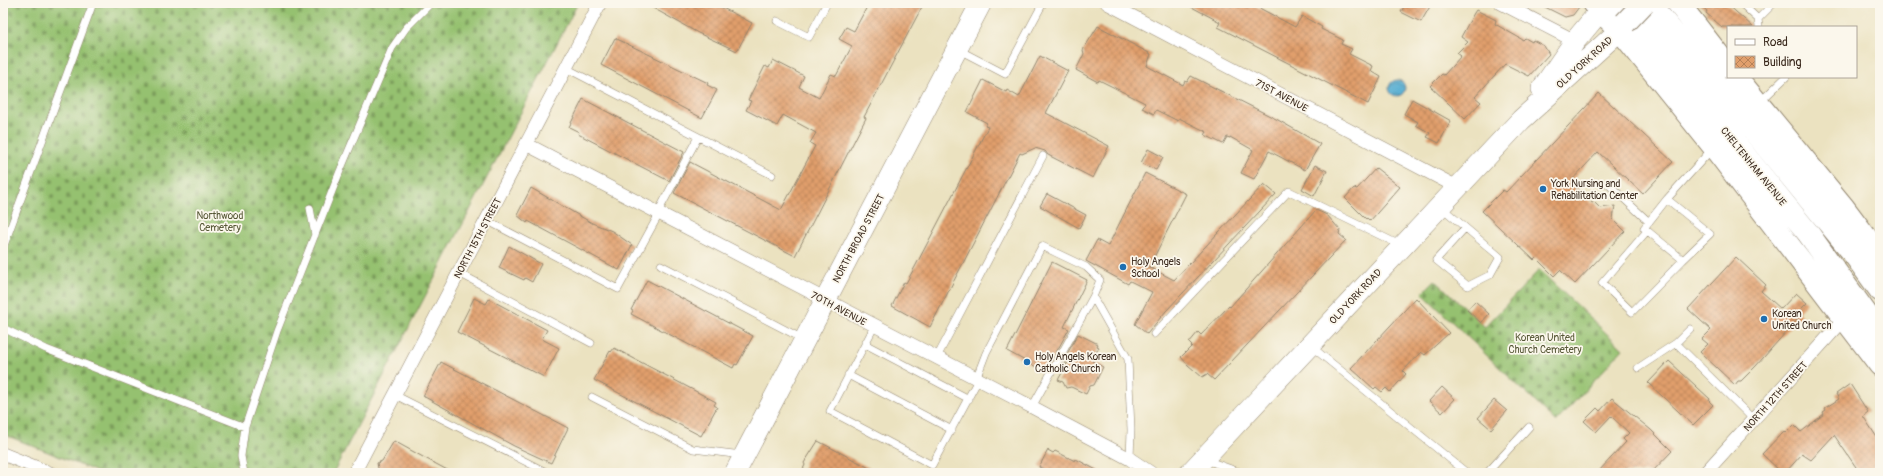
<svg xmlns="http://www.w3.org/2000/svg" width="1883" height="476" font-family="Pangolin,sans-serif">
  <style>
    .cemetery { fill: url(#cemetery-stones); stroke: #687646 }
    .water { fill: url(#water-waves); stroke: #486c78 }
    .building { fill: url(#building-cross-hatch) }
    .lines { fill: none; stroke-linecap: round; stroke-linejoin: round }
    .lane-casing { stroke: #93866f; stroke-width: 8 }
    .street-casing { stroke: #93866f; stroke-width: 14 }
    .primary-casing { stroke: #93866f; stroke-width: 22 }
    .highway-casing { stroke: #93866f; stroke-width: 24 }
    .lane { stroke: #fff; stroke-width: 7 }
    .street { stroke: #fff; stroke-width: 13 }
    .primary { stroke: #fff; stroke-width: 21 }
    .highway { stroke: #fff; stroke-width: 22 }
    .highway-bridge-casing { stroke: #93866f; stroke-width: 24; stroke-linecap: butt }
    .highway-bridge { stroke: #fff; stroke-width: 22 }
    .poi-dot { fill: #1f6fb2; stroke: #fbf7ec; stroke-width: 1.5 }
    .labels { text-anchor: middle; stroke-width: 3.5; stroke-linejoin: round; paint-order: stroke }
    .street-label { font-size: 10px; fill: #3b2a1e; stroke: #fbf7ec }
    .poi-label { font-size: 10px; fill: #3b2a1e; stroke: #fbf7ec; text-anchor: start }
    .park-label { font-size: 10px; fill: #565736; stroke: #fbf7ec }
  </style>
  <defs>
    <pattern id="cemetery-stones" width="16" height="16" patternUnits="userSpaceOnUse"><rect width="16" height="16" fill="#95c16f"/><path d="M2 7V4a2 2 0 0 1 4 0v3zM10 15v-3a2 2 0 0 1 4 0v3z" fill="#7b9d5b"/></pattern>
    <pattern id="water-waves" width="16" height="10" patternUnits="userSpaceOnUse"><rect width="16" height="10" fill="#55add2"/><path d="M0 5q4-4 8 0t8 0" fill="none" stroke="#488daa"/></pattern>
    <pattern id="building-cross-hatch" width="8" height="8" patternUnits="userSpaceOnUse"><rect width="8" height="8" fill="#e19f6c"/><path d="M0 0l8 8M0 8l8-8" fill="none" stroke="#b88258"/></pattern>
  </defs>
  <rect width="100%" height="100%" fill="#fbf7ec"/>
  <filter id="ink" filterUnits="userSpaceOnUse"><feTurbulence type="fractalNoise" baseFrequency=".025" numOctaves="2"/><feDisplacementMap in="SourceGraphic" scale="8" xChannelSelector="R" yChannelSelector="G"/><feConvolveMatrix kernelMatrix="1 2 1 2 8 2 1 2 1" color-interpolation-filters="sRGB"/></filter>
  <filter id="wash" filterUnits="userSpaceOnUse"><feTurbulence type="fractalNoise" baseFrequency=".012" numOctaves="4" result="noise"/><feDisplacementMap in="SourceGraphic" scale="16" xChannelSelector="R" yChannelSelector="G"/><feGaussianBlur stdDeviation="0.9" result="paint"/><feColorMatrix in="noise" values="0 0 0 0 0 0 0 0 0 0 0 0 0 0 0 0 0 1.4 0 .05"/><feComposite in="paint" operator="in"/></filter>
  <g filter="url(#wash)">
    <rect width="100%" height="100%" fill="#ebe2c0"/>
    <path class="cemetery" d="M3 3H578L333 473H100L3 434Z
      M1539 270 1623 349 1556 422 1422 293 1435 280 1485 327Z"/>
    <path class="water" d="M1389 88a8 8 0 1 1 16 0a8 8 0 1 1-16 0Z"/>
    <g id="blocks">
      <path class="building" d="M644 3H713L752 23 737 51 698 33Z
        M869 3H924L864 117 866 118 795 256 674 193 690 162 781 210 815 146 810 143 816 133 783 115 777 126 746 110 751 101 748 100 765 66 769 68 773 60 804 76 799 87 819 98 831 74 836 76 852 46 839 39 846 27 854 31Z
        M1184 3H1250L1295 27 1302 16 1322 27 1321 29 1343 40 1341 44 1352 49 1349 54 1373 66 1371 71 1381 77 1368 104 1218 27 1220 22Z
        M1406 3H1432L1421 22 1401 12Z
        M1537 3H1582L1573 15 1565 17Z
        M1698 3H1726L1753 27H1722L1706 13 1707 11Z
        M1476 10 1496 20 1495 24 1523 40 1525 38 1532 42 1533 40 1544 46 1549 54 1529 76 1505 64 1475 97 1481 102 1465 119 1430 86 1442 74 1444 75 1461 56 1457 53 1468 42 1461 37 1474 13Z
        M1098 26 1151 54 1147 66 1183 85 1185 81 1187 82 1191 76 1278 120 1320 144 1305 170 1269 151 1254 179 1241 173 1253 150 1230 137V138L1227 137 1223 144 1205 135 1207 132 1179 118 1178 121 1156 110 1154 114 1142 108 1145 103 1099 80 1098 82 1096 81 1076 70 1084 54 1083 50Z
        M615 38 708 83 707 85 717 90 702 118 601 65Z
        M1040 56 1068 71 1046 113 1109 146 1093 178 1048 155 1045 151 1035 148 1022 154 1020 153 930 327 892 306 904 282 906 283 915 267 987 129 988 127 985 126 987 123 967 112 983 80 1006 92 1007 90 1019 97Z
        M1599 93 1673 162 1643 194 1598 152 1570 182 1592 203 1594 202 1600 208 1615 206 1613 219 1625 231 1575 284 1560 270 1554 276 1536 258 1534 260 1482 211 1503 190 1506 192Z
        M583 99 684 152 669 181 578 134 579 132 569 127Z
        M1412 99 1451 121 1439 143 1427 137 1430 133 1416 125 1418 122 1404 114Z
        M1148 149 1163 157 1156 170 1141 163Z
        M1315 165 1327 171 1314 196 1302 189Z
        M1376 168 1400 187 1370 221 1367 218 1366 219 1345 198 1354 188 1357 189Z
        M1145 173 1186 194 1149 267 1174 280 1264 184 1276 194 1166 311 1147 334 1135 324 1152 292 1130 281 1128 284 1086 261 1097 240 1108 246Z
        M531 188 592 223 612 231 632 245 619 270 528 221 527 223 517 215Z
        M1047 194 1086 215 1079 228 1040 206Z
        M1316 210 1327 215 1340 230 1339 234 1346 240 1214 380 1207 374 1202 377 1188 365 1181 357 1192 346 1189 343 1198 332 1201 335 1229 306 1230 307Z
        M509 246 541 264 532 282 525 278 524 280 499 268Z
        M1736 257 1766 285 1761 291 1781 309 1796 293 1807 303 1798 312 1801 315 1756 366 1741 381H1738L1735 385 1700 352 1708 344 1702 339 1711 330 1688 309Z
        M1052 262 1087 280 1064 327 1069 329 1047 369 1039 372 1038 368 1007 351Z
        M647 280 753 336 737 365 735 364 733 368 631 314 633 311 631 310Z
        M474 298 486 304 489 299 547 330 542 339 559 348 544 377 457 332Z
        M1416 298 1449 333 1425 355 1421 352 1403 371 1406 374 1390 392 1386 388 1382 392 1376 387 1374 389 1351 368Z
        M1475 301 1489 314 1481 323 1467 310Z
        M1078 334 1098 344 1097 346 1099 347 1092 361 1103 367 1094 385 1090 386 1086 394 1071 387 1066 388 1063 382 1058 380 1068 362 1061 365Z
        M614 348 716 402 714 405 717 407 701 436 594 380 610 351 611 352Z
        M1669 361 1710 399 1709 401 1713 405 1693 425 1648 383Z
        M441 362 568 428 551 463 514 446 423 396Z
        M1850 384 1868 412 1863 416 1880 442V473H1860L1834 435 1811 460 1802 454 1785 473H1782L1762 454 1784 431 1786 433 1794 425 1801 432 1824 414 1823 412 1826 410 1825 408 1839 399 1836 394Z
        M1442 387 1455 399 1442 413 1429 401Z
        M1612 398 1651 430 1672 451 1651 473H1597L1626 442 1623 439 1629 433 1611 416 1596 432 1584 421 1597 408 1600 411Z
        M1494 400 1507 411 1491 429 1478 418Z
        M394 441 423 457 453 473H379L377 463 382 461Z
        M818 441 879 473H801L805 465 804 463Z
        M1048 450 1053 453 1055 451 1075 461 1076 459 1102 473H1051L1039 467Z"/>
    </g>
  </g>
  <g filter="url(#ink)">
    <use href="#blocks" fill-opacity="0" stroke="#93866f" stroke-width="1"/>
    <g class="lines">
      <g class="lane-casing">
        <path id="lane" d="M1741 3 1758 19 1759 27
          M1758 19 1771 6 1767 3
          M777 21 809 37 827 3
          M959 50 1005 74 1043 3
          M566 68 772 175
          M1760 102 1786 77
          M1608 184 1649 222
          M1667 199 1644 228 1683 260 1710 234 1667 199 1712 149
          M1441 207 1500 257 1490 275 1468 286 1436 260 1464 229
          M310 208 315 235
          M657 214 698 137
          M486 220 618 289 659 214
          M1647 231 1602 283 1632 312 1683 260
          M3 248 93 3
          M661 265 803 339
          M459 273 591 343
          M874 327 830 411 932 465 978 380
          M3 328 46 349 245 427
          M1690 329 1676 343 1754 420
          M1154 334 1289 191 1400 245
          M865 344 969 399
          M1312 347 1467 473
          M936 359 1043 156
          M1638 368 1676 343
          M848 375 952 430
          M976 379 986 353 1042 246 1086 267 1100 280 1093 297 1128 359 1131 430 1130 459
          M395 395 548 473
          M592 397 693 449 742 455
          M1032 407 1093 297
          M1206 460 1242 473
          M244 473 241 456 245 427 277 331 340 171 392 48 406 28 431 3
          M1487 473 1529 427"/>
      </g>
      <g class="street-casing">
        <path id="street" d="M1107 3 1457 187
          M1501 3 1575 41
          M526 144 1032 407 1130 459 1151 473
          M3 454 50 473
          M354 473 600 3
          M1705 473 1845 318"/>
      </g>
      <g class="primary-casing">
        <path id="primary" d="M1542 89 1575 41 1600 11
          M735 473 981 3
          M1190 473 1521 120 1620 30"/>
      </g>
      <g class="highway-casing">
        <path id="highway" d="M1594 3 1600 11 1620 30 1714 147 1880 365
          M1621 3 1808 233 1880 333
          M1649 3 1854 254 1880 290
          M1678 3 1728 67
          M1736 77 1844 208 1880 256"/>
      </g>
      <use href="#lane" class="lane"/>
      <use href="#street" class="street"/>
      <use href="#primary" class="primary"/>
      <use href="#highway" class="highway"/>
      <g class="highway-bridge-casing">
        <path id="highway-bridge" d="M1625 23 1644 3"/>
      </g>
      <use href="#highway-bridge" class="highway-bridge"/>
    </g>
  </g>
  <g class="poi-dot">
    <circle cx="1543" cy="189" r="4"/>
    <circle cx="1123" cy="267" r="4"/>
    <circle cx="1764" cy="319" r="4"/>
    <circle cx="1027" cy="362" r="4"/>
  </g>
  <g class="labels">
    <g class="street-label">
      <text transform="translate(1584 62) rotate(-42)" y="4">OLD YORK ROAD</text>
      <text transform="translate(1282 95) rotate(28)" y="4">71ST AVENUE</text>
      <text transform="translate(1754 166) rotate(51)" y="4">CHELTENHAM AVENUE</text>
      <text transform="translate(477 238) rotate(-62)" y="4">NORTH 15TH STREET</text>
      <text transform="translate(858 238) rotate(-62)" y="4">NORTH BROAD STREET</text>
      <text transform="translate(1355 296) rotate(-47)" y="4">OLD YORK ROAD</text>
      <text transform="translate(839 308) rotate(28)" y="4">70TH AVENUE</text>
      <text transform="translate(1775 396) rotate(-48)" y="4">NORTH 12TH STREET</text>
    </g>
    <g class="poi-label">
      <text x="1551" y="187">York Nursing and<tspan x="1551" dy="12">Rehabilitation Center</tspan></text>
      <text x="1131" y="265">Holy Angels<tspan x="1131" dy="12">School</tspan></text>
      <text x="1772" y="317">Korean<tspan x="1772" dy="12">United Church</tspan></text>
      <text x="1035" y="360">Holy Angels Korean<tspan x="1035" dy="12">Catholic Church</tspan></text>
    </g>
    <g class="park-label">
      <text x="220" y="219">Northwood<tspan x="220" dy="12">Cemetery</tspan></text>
      <text x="1545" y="341">Korean United<tspan x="1545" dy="12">Church Cemetery</tspan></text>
    </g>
  </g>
  <rect width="1883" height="476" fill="none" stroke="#fbf7ec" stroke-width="16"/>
  <rect x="1727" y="26" width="130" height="52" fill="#fbf7ec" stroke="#aea59a"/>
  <rect x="1735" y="39" width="20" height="6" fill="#ffffff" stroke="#aea59a"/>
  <text x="1763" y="46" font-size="12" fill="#3b2a1e">Road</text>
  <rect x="1735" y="56" width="20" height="12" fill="url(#building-cross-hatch)" stroke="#aea59a"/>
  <text x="1763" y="66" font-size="12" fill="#3b2a1e">Building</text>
</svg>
